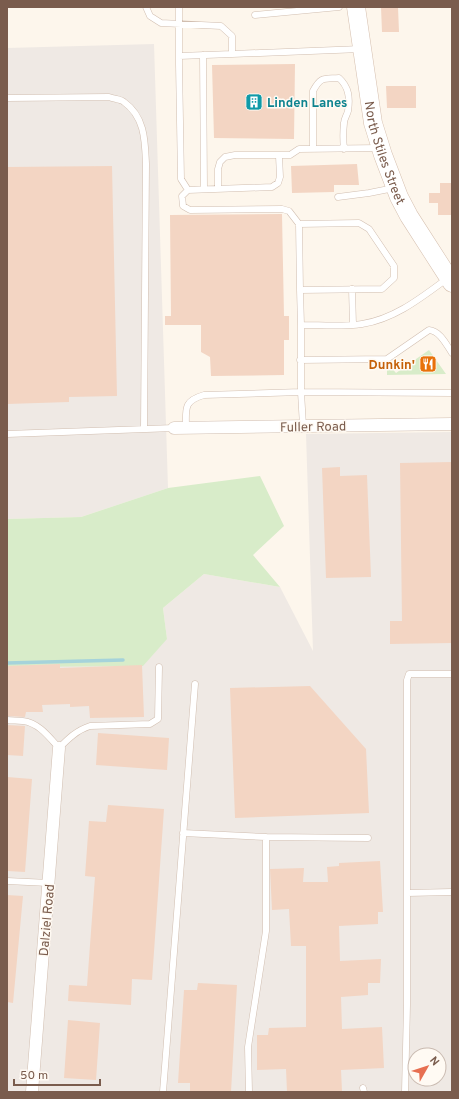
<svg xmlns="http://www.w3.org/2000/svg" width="459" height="1099" font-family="Overpass,sans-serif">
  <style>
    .industrial { fill: #efe9e4; fill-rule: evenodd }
    .green { fill: #d8ecc9 }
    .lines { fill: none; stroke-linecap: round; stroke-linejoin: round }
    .stream { stroke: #a5d3da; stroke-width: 3.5 }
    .building { fill: #f3d5c3 }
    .lane-casing { stroke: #d1beb0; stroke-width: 7 }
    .street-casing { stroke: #d1beb0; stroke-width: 13 }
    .secondary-casing { stroke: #d6c0b0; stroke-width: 19 }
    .lane { stroke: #fff; stroke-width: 6 }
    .street { stroke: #fff; stroke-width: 12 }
    .secondary { stroke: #fff; stroke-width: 18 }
    .labels { text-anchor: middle; stroke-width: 3; stroke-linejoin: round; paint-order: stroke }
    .culture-label { font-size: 13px; font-weight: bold; fill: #0d838f; stroke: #fffaf3; text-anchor: start }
    .street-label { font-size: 13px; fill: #7a5c4d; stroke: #fffaf3 }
    .food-label { font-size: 13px; font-weight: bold; fill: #c56008; stroke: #fffaf3; text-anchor: end }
  </style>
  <rect width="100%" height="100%" fill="#fdf6ec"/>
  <path class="industrial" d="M154 44 168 488 81 517 7 519V48Z
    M452 432V1092H7V667L167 639 163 608 204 574 280 587 313 651 306 434ZM415 1055H439V1079H415Z"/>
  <path class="green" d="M429 350 446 374 387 375V367L389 365 396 373Z
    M260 476 284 526 253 555 280 587 204 574 163 608 167 639 143 666 7 667V519L81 517 168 488Z"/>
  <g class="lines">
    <path class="stream" d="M7 663 123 660"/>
  </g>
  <path class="building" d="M381 7H398L399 32H382Z
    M295 64 294 139 214 138 212 65Z
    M386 86H416V108H387Z
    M357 164 359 185H334V192L292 193 291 166Z
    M112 166 117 396 69 397V402L7 404V167Z
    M440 183H452V215H438V203H429V193H440Z
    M282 214 284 316H289V340H284V375L211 376 210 357 201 352V325H165V316H171L170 215Z
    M452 462V643L390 644V621H402L400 463Z
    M340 467V476L367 475 371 577 326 578 322 468Z
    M60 664V668L142 665 144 717 90 718 89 706 70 707V704L42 705 43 712H26L25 717 7 716V666Z
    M310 686 366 749 369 813 235 818 230 688Z
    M7 725 25 726 23 756 7 755Z
    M98 733 169 738 167 770 96 765Z
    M7 777 32 779 25 872 7 871Z
    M108 805 164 809 152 980 132 979 131 1005 68 1001 69 985 87 986 95 877 85 876 89 821 106 822Z
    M380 861 383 912H378V924L339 926 340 961 381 959 380 983H368V995L341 997 342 1029 382 1027 384 1068 341 1070 342 1091 287 1092 286 1069 257 1070V1035H268L269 1028 306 1027V946H291L289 909 272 910 270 869 304 868 303 882H328L327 867 339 866V863Z
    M7 895 23 896 13 1003 7 1002Z
    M198 983 237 985 231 1092 190 1091V1083H178L184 990H197Z
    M68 1020 100 1023 96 1080 64 1078Z"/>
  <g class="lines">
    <g class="lane-casing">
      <path id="lane" d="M146 7 150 16 161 23 221 26 232 36V54L361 49
        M179 7V64L181 179 188 190 272 187 278 183 280 177 279 156
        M255 15 339 7
        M203 55 204 189
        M179 56 232 54
        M7 98 109 97C114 99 121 99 124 102 145 117 145 141 146 164L144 429
        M313 149V91C321 76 324 79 339 78 349 87 350 98 348 111 347 115 344 119 344 123 343 132 343 140 344 149
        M218 189V169L220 162 225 157 235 155H290L299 149 379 148
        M188 190 182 196 183 206 190 210 282 209 289 211 299 224 359 223 369 229 394 266V278L382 289 300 290 301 325C321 325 342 327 362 324 395 319 422 297 448 278
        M338 197 369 193 394 188
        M299 224 300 290
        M352 289 353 325
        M301 325V392L303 426
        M300 360 387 359 429 330C440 331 446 344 452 353
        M186 428C186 409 183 401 204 395L301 392 452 393
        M7 434 174 428
        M7 720C12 721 18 720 23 721 39 723 49 737 59 748 68 739 77 730 90 726L150 724 158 719 159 667
        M183 833 266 837V931L248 1047 249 1092
        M266 837 368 838
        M7 881 49 883
        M407 893 452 892
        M363 1088 364 1092
        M163 1092 195 684
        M405 1092 407 1005V680L409 674H452"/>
    </g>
    <g class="street-casing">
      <path id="street" d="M174 428 452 424
        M32 1092 59 748"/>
    </g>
    <g class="secondary-casing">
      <g id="secondary">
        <path id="s1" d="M356 7 373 123 383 155 399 197 409 216 452 283"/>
      </g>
    </g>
    <use href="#lane" class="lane"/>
    <use href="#street" class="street"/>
    <use href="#secondary" class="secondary"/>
  </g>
  <defs>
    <g id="building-square" transform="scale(0.9)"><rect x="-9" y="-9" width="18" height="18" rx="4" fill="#0f9aa8" stroke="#fffaf3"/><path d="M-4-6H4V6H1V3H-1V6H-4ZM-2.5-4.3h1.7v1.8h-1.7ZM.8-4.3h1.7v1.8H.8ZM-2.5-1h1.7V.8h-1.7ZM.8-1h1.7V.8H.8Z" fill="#fff"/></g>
    <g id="restaurant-square" transform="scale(0.9)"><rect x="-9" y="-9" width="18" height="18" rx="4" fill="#e8710a" stroke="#fffaf3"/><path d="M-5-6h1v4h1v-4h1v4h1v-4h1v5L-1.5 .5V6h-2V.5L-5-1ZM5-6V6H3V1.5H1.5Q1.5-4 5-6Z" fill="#fff"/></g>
  </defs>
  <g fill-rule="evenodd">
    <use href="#building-square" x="254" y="102"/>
    <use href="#restaurant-square" x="428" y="364"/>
  </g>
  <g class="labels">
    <g class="culture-label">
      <text x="267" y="107">Linden Lanes</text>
    </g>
    <g class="street-label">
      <text dy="5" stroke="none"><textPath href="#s1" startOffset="149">North Stiles Street</textPath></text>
      <text transform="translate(313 426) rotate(-1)" y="5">Fuller Road</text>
      <text transform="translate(46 920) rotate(-85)" y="5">Dalziel Road</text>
    </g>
    <g class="food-label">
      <text x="415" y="369">Dunkin'</text>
    </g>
  </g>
  <rect width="459" height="1099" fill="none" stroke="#7a5c4d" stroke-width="16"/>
  <g transform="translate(427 1067) rotate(51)"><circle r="19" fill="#fffaf3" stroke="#cabbb1"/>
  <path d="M0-3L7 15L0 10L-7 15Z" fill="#e76f51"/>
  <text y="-6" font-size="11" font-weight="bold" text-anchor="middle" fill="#7a5c4d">N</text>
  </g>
  <path d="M14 1079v6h86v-6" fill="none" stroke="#7a5c4d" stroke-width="2"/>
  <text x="20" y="1079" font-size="12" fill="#7a5c4d" stroke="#fffaf3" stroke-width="3" paint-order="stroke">50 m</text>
</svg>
